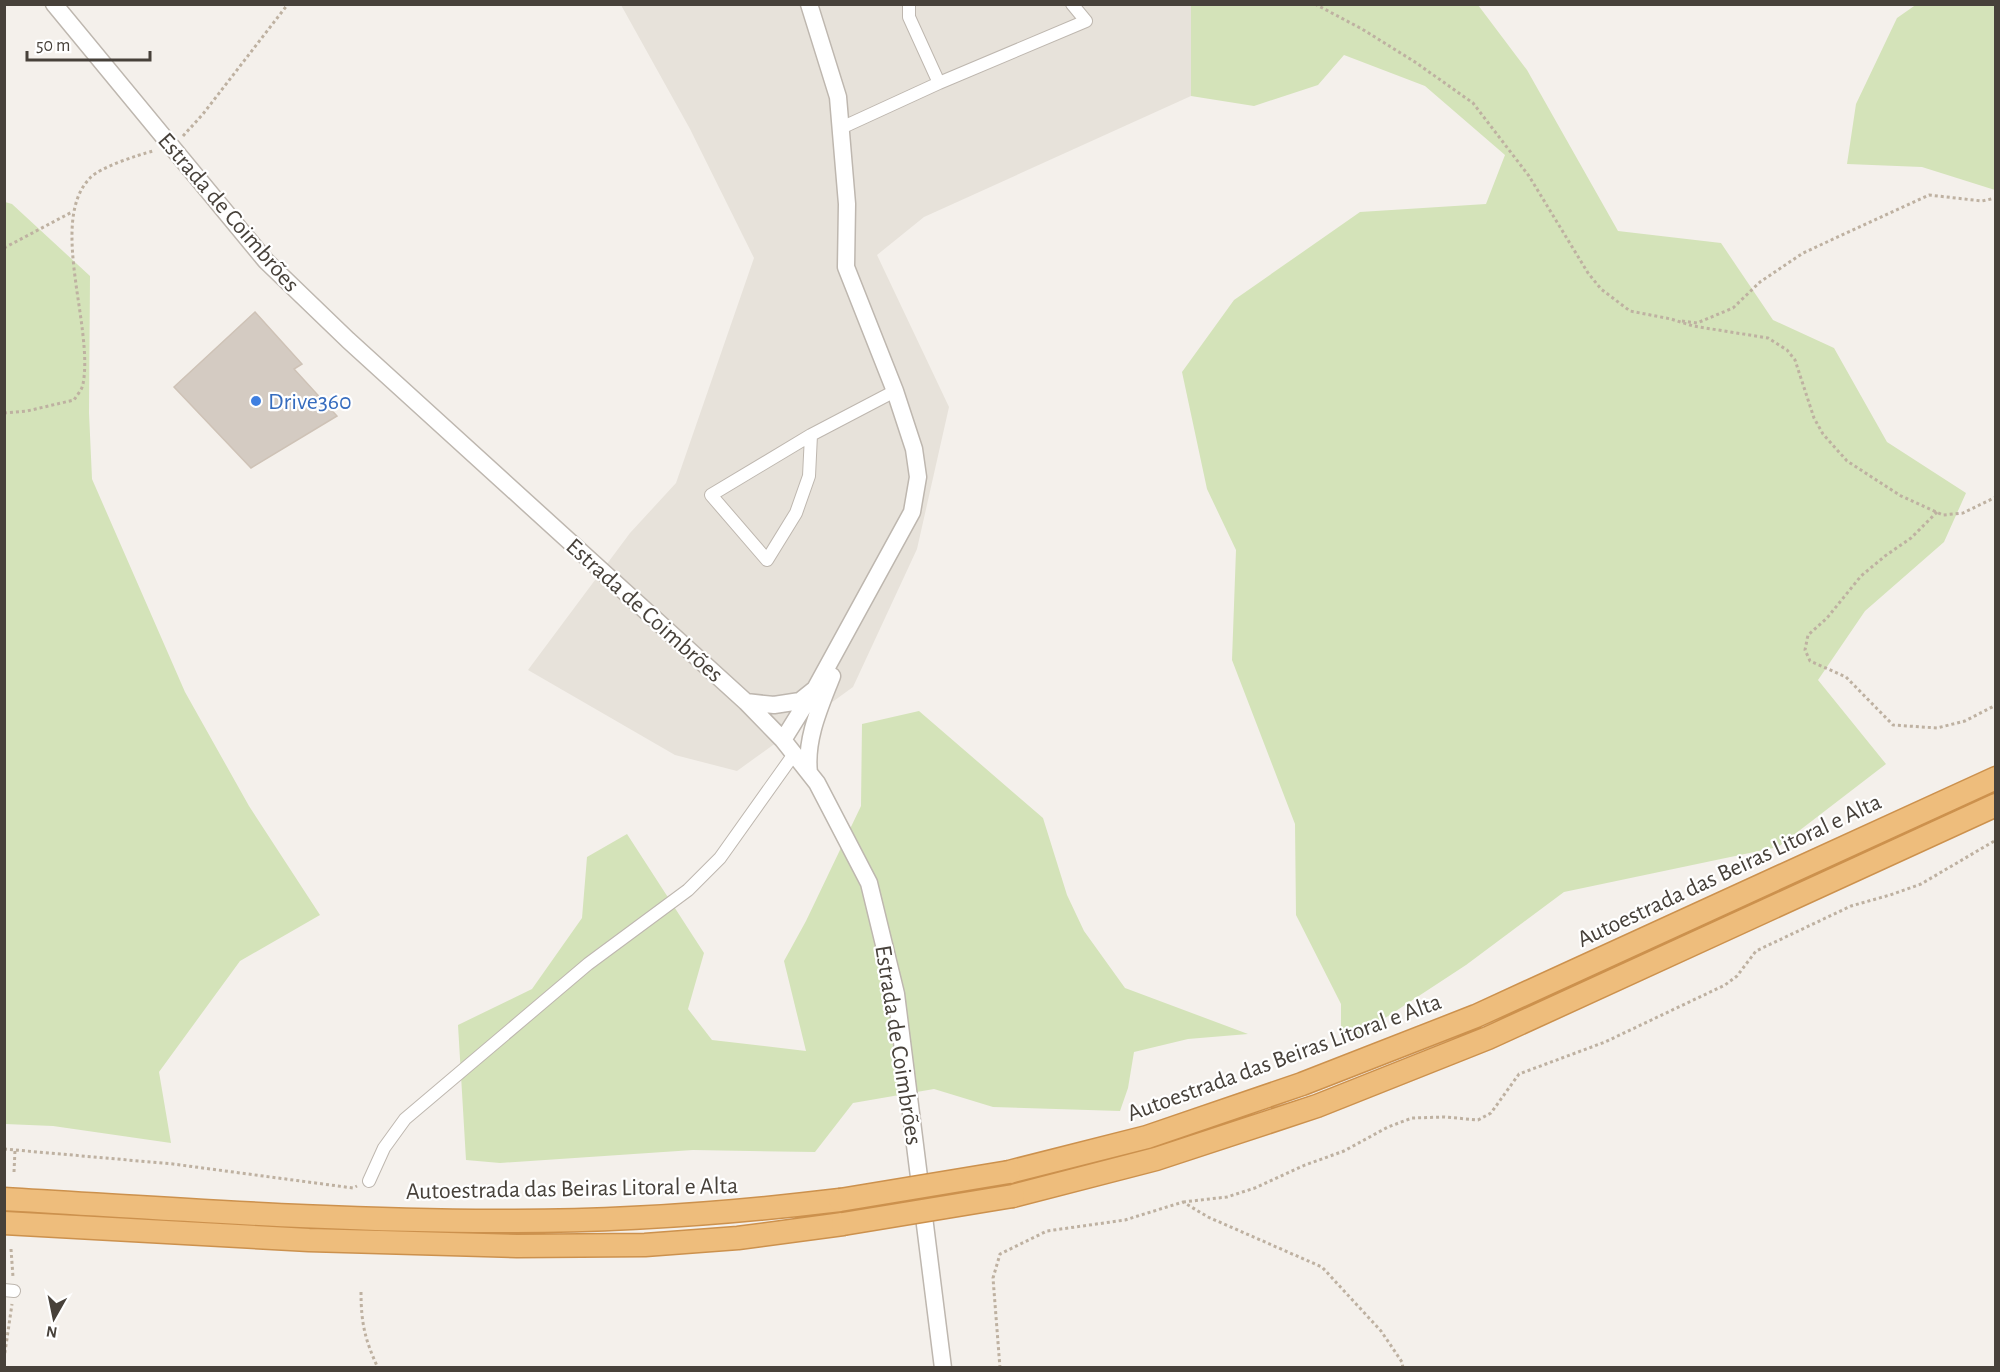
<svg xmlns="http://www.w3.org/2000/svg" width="2000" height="1372" font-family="'Alegreya Sans',sans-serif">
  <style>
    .residential { fill: #e7e2da }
    .green { fill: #d4e3b9 }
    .building { fill: #d4cbc2; stroke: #cec2b6; stroke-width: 1.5 }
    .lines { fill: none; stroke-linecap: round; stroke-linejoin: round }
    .minor-casing { stroke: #beb7af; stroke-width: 14 }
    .tertiary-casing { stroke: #beb7af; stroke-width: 19 }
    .motorway-casing { stroke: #cc914d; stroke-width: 25 }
    .path { stroke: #beb1a1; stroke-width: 3; stroke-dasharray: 3 3; stroke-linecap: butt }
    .minor { stroke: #fff; stroke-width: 12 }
    .tertiary { stroke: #fff; stroke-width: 16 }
    .motorway { stroke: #eebd7c; stroke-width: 22 }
    .motorway-bridge-casing { stroke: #cc914d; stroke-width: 25; stroke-linecap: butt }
    .motorway-bridge { stroke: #eebd7c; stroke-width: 22 }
    .shop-dot { fill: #3f7fe0; stroke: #fff; stroke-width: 2 }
    .labels { text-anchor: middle; stroke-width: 4.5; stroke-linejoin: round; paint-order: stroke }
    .street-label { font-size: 24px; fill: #47413a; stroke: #fff }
    .shop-label { font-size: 24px; fill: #366cbe; stroke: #fff; text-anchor: start }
  </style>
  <rect width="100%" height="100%" fill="#f4f0eb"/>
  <path class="residential" d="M621 5H1191V96L924 217 877 255 949 407 917 549 853 687 737 771 675 755 528 670 630 533 676 483 754 258 690 129Z"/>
  <path class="green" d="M1917 4 1995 5V190L1922 167 1847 164 1856 104 1897 18Z
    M1191 5H1478L1527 70 1618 231 1721 243 1773 320 1834 348 1887 442 1966 493 1944 542 1865 611 1818 680 1886 764 1778 847 1564 892 1466 965 1341 1047V1004L1296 915 1295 824 1232 660 1236 550 1207 489 1182 372 1234 300 1360 212 1486 204 1505 155 1425 86 1344 55 1318 85 1254 106 1191 96Z
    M5 202 12 204 90 276 89 413 92 479 185 692 249 806 320 915 240 961 159 1072 171 1143 53 1126 5 1124Z
    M919 711 1043 818 1067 895 1084 931 1125 988 1248 1034 1188 1039 1134 1052 1128 1088 1120 1111 993 1107 934 1089 853 1103 815 1152 693 1150 500 1163 466 1160 458 1025 532 989 582 918 587 857 627 834 704 953 688 1009 712 1040 806 1051 784 961 806 921 861 806 862 724Z"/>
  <path class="building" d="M255 312 302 364 294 369 337 416 251 468 174 387Z"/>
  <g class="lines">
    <g class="minor-casing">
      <path id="minor" d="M909 4V17L939 83
        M841 128 939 83 1086 21 1072 4
        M811 435 809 476 796 513 767 560 711 495 811 435 895 391
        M369 1181 384 1148 405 1119 588 964 688 890 720 858 794 754
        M4 1290 14 1291"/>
    </g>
    <g class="tertiary-casing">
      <path id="tertiary" d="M54 4 266 261 348 340 746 702 783 740 817 783 869 883 896 994 943 1368
        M746 702 774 705 800 701 815 689 912 512 918 477 914 449 895 391 846 267 847 204 838 97 809 4
        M783 740 811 695
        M809 773C805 739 820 707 832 676"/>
    </g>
    <g class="motorway-casing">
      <path id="motorway" d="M1009 1172 1147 1137 1302 1084 1476 1016 1996 778
        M1013 1196 1156 1159 1317 1106 1488 1038 1996 805
        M4 1199C175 1209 345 1222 515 1221 624 1221 732 1213 840 1200
        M4 1223 309 1240 517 1246 645 1245 738 1238 843 1224"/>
    </g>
    <path class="path" d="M1315 4 1362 29 1415 62 1473 103 1529 176 1588 273 1601 289 1630 311 1671 319 1693 326 1768 338 1787 350 1795 360 1814 418 1823 434 1847 461 1901 496 1943 515 1963 513 1996 497
      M183 136 203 114 288 4
      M4 248 72 212
      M1682 321 1697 323 1733 308 1760 282 1803 253 1929 195 1982 201 1996 198
      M4 413 27 411 74 400C77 395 82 390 83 384 94 327 48 221 90 178 100 167 138 155 153 151
      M1937 512 1911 538 1885 556 1861 576 1827 618 1808 635 1805 650 1810 661 1846 677 1893 725 1937 728 1965 721 1996 705
      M4 1149 173 1164 353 1188 357 1186
      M14 1172 15 1150
      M1183 1202 1227 1197 1255 1188 1305 1165 1344 1151 1388 1127 1412 1118 1445 1117 1478 1120 1491 1113 1519 1074 1605 1042 1725 985 1737 976 1756 951 1851 906 1890 895 1921 884 1996 840
      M11 1249 13 1277
      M361 1292C361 1323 365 1340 378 1368
      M4 1359 12 1304
      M1000 1368 993 1278 1000 1254 1047 1231 1125 1220 1183 1202 1208 1217 1322 1267 1381 1331 1402 1362 1403 1368"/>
    <use href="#minor" class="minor"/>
    <use href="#tertiary" class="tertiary"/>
    <use href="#motorway" class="motorway"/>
    <g class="motorway-bridge-casing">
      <path id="motorway-bridge" d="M840 1200 1009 1172
        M843 1224 1013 1196"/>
    </g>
    <use href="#motorway-bridge" class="motorway-bridge"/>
  </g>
  <circle class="shop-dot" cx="256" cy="401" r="6"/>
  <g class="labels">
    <g class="street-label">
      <text transform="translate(229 212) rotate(49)" y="8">Estrada de Coimbrões</text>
      <text transform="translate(645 610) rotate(42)" y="8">Estrada de Coimbrões</text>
      <text transform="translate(1729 870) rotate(-25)" y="8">Autoestrada das Beiras Litoral e Alta</text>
      <text transform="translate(899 1045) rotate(81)" y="8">Estrada de Coimbrões</text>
      <text transform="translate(1284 1057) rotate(-20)" y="8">Autoestrada das Beiras Litoral e Alta</text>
      <text transform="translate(572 1188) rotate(-1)" y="8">Autoestrada das Beiras Litoral e Alta</text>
    </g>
    <g class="shop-label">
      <text x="268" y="409">Drive360</text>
    </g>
  </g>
  <rect width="2000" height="1372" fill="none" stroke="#47413a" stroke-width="12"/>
  <g transform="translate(54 1318) rotate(189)" stroke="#ffffff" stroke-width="4.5" paint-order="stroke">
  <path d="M0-4.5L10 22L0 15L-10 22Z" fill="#47413a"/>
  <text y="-9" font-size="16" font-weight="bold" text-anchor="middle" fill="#47413a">N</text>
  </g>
  <path d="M27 51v9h123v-9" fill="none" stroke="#47413a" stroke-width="3"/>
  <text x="36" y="51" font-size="18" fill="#47413a" stroke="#ffffff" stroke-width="4.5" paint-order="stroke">50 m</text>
</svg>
